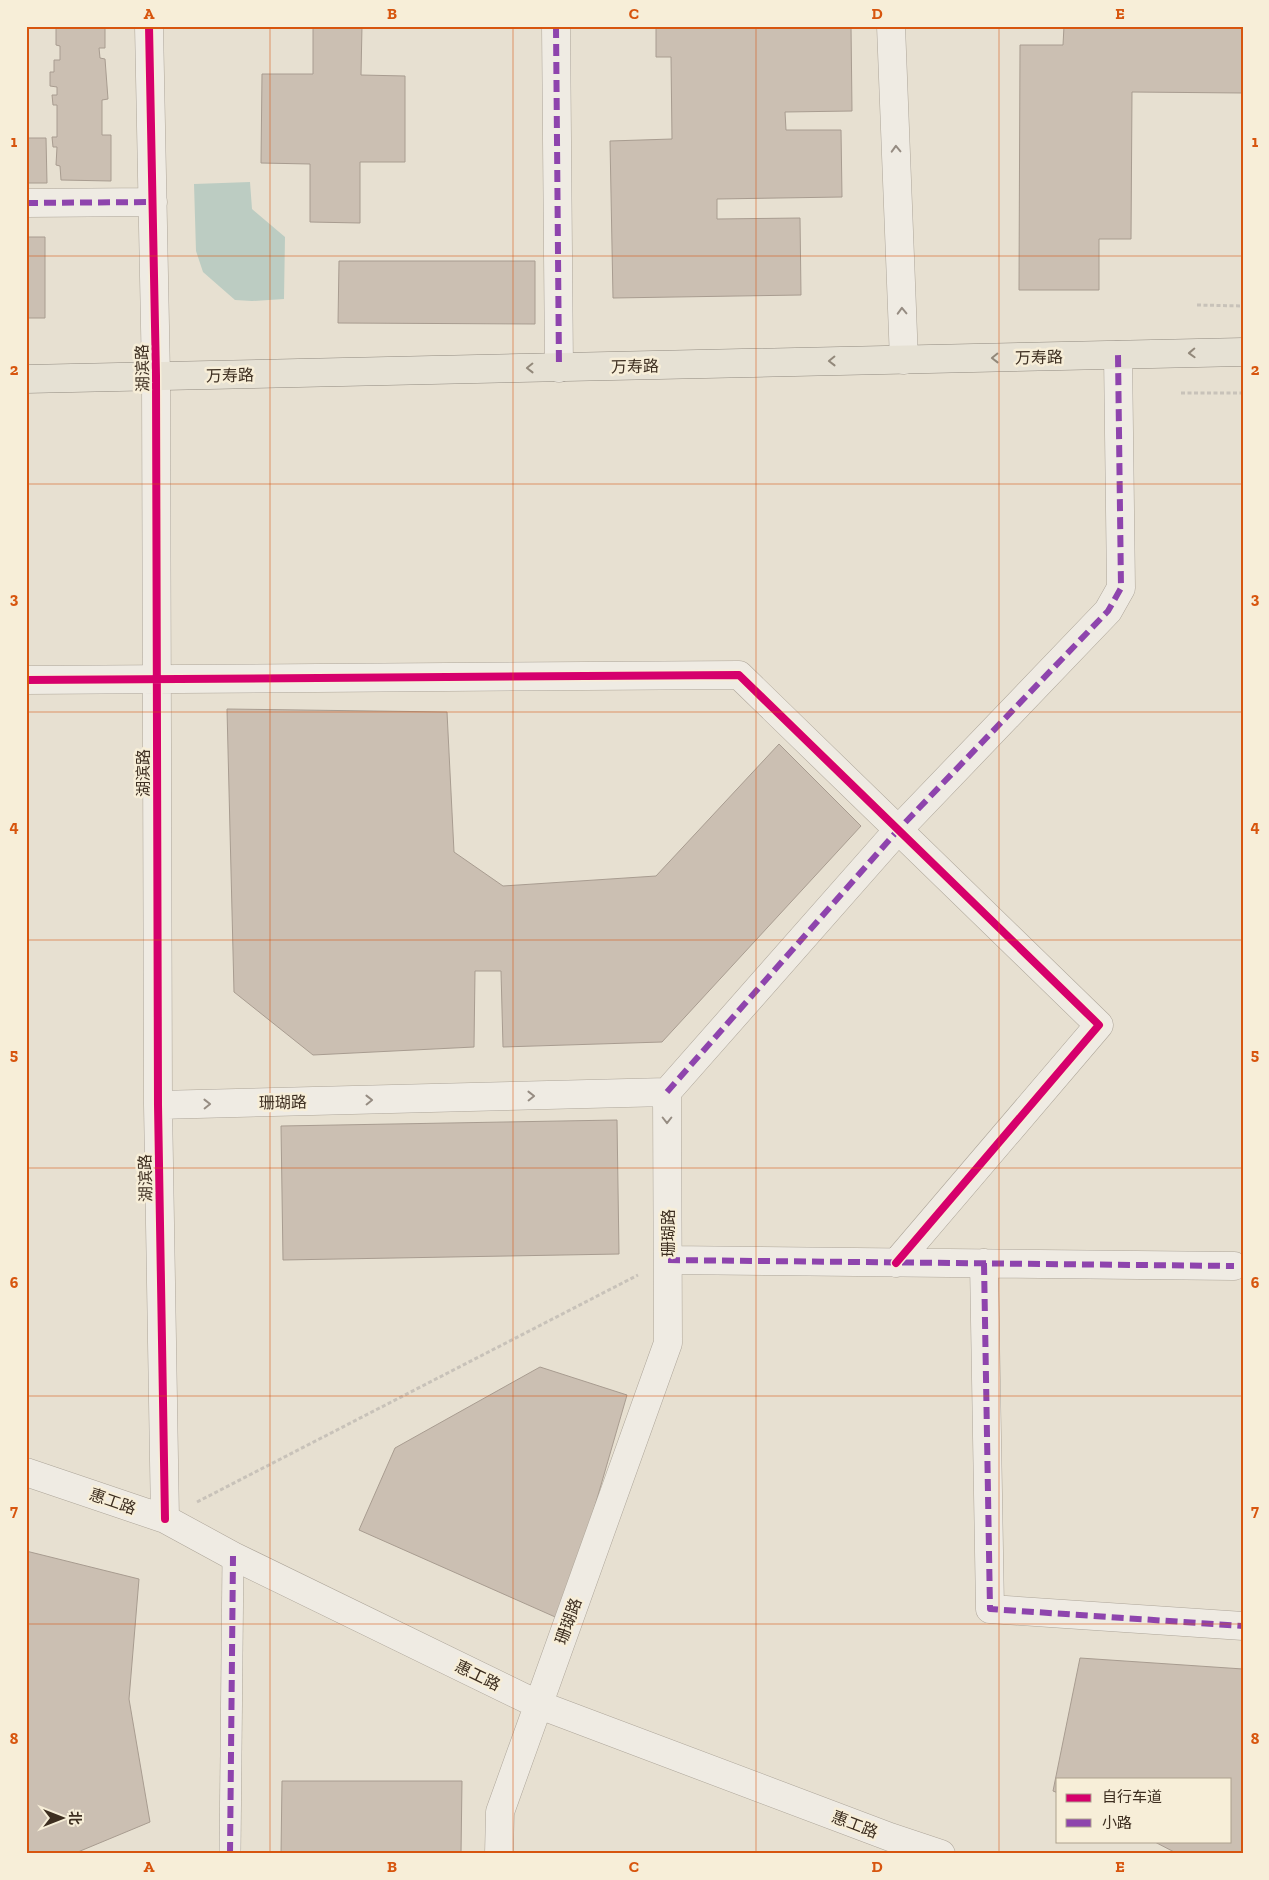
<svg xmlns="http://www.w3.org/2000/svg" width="1269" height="1880" font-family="'Zilla Slab','Noto Sans SC',serif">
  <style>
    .water { fill: #bcccc2 }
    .building { fill: #cbbfb2; stroke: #a89c90 }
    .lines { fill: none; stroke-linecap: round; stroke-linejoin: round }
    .pedestrian-casing { stroke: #ada599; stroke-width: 22 }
    .minor-casing { stroke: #ada599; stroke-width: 29 }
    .primary-casing { stroke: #928b80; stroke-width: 29 }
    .path { stroke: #c8c2b9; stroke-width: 3; stroke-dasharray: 4 2.5; stroke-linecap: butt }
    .pedestrian { stroke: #efebe3; stroke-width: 21 }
    .minor { stroke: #efebe3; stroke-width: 28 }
    .primary { stroke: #e6e1d4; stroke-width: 28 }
    .quiet { stroke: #8e44ad; stroke-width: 6; stroke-dasharray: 12 6; stroke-linecap: butt }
    .cycleway-casing { stroke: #f7eed8; stroke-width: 11 }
    .cycleway { stroke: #d6006c; stroke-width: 8 }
    .oneway { stroke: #968c82 }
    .oneway2 { stroke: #92887a }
    .grid { fill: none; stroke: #d7550e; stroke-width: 1; stroke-opacity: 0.55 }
    .labels { text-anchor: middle; stroke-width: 5; stroke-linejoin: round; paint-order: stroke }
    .street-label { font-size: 16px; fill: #3d2e20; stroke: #f7eed8 }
    .neatline { fill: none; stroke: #d7550e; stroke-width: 2 }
    .grid-label { font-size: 16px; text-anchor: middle; font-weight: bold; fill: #d7550e }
  </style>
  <rect width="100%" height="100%" fill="#e7e0d1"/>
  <path class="water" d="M250 182 252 209 285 237 284 299 252 301 235 300 203 272 196 251 194 184Z"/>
  <path class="building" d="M56 26H105V48H99L100 58 105 59 108 99 102 100V135H111V181L61 180 60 166 56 165 57 147H53L52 137H57V105H53L52 95H57V87L50 86V72H54V60H60V46L56 45Z
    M313 26H362L361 75 405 76V162H360V223L310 222V164L261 163 262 74H313Z
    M656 26H851L852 111 785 112 786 130H841L842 197 717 199V219L800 218 801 295 613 298 610 141 672 139 671 57H656Z
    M1064 26H1243V93L1132 92 1131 239H1099V290H1019L1020 45H1063Z
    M26 138H46L47 183H26Z
    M26 237H45V318H26Z
    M339 261H535V324L338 323Z
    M227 709 447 712 454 852 503 886 656 876 779 744 861 826 662 1042 503 1047 501 971H475L474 1047 313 1055 234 992Z
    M617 1120 619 1254 283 1260 281 1126Z
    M540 1367 627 1395 562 1620 359 1530 395 1448Z
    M26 1551 139 1579 129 1699 150 1822 73 1854H26Z
    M1080 1658 1243 1669V1854H1178L1153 1841H1230V1779H1058V1793L1053 1791Z
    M282 1781H462L461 1854H281Z"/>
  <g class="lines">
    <g class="pedestrian-casing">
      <path id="pedestrian" d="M230 1854 233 1556"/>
    </g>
    <g class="minor-casing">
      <path id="minor" d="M149 26 156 376 158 1105 165 1519
        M556 26 559 368
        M891 26 904 360
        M26 203 153 202
        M26 680 739 675 1099 1025 896 1263
        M667 1092 898 830 1108 611 1121 588 1118 355
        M158 1105 667 1092 668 1343 500 1812 499 1854
        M668 1260 1234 1266
        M984 1263 990 1609 1243 1626
        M26 1472 165 1519 233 1556 537 1704 890 1837 941 1854"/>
    </g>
    <g class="primary-casing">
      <path id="primary" d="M26 379 1243 352"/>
    </g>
    <path class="path" d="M1197 305 1243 306
      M1181 393H1243
      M197 1502 638 1275"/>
    <use href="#pedestrian" class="pedestrian"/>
    <use href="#minor" class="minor"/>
    <use href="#primary" class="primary"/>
    <path class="quiet" d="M556 26 559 368
      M26 203 153 202
      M667 1092 898 830 1108 611 1121 588 1118 355
      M668 1260 1234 1266
      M984 1263 990 1609 1243 1626
      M230 1854 233 1556"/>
    <g class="cycleway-casing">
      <path id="cycleway" d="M149 26 156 376 158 1105 165 1519
        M26 680 739 675 1099 1025 896 1263"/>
    </g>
    <use href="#cycleway" class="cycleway"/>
  </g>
  <defs><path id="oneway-chevron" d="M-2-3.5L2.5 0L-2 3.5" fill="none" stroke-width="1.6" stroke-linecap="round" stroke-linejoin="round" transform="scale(1.25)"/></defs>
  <g class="oneway">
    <use href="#oneway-chevron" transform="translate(896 149) rotate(-92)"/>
    <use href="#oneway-chevron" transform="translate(902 311) rotate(-92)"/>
    <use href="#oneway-chevron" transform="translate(531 1096) rotate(-1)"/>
    <use href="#oneway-chevron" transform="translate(369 1100) rotate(-1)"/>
    <use href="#oneway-chevron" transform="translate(207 1104) rotate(-1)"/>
    <use href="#oneway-chevron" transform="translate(667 1120) rotate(90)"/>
  </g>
  <g class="oneway2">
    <use href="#oneway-chevron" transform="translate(1192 353) rotate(178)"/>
    <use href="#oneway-chevron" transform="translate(995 358) rotate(179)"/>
    <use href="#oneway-chevron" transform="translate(832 361) rotate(179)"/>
    <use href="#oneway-chevron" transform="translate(530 368) rotate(179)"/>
  </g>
  <path class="grid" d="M270 26V1854M513 26V1854M756 26V1854M999 26V1854M26 256H1243M26 484H1243M26 712H1243M26 940H1243M26 1168H1243M26 1396H1243M26 1624H1243"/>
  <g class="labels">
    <g class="street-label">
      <text transform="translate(1039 357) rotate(-1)" y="6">万寿路</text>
      <text transform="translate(635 366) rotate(-1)" y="6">万寿路</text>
      <text transform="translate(142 368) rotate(-91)" y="6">湖滨路</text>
      <text transform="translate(230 375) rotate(-1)" y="6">万寿路</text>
      <text transform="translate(143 773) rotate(-90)" y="6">湖滨路</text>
      <text transform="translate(283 1102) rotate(-1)" y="6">珊瑚路</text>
      <text transform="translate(145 1178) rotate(-91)" y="6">湖滨路</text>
      <text transform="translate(668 1233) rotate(-90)" y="6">珊瑚路</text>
      <text transform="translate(113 1501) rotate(19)" y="6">惠工路</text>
      <text transform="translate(568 1621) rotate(-70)" y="6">珊瑚路</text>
      <text transform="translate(478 1675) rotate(26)" y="6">惠工路</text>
      <text transform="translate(855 1824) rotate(21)" y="6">惠工路</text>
    </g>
  </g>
  <rect width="1269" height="1880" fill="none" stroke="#f7eed8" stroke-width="55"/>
  <rect x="1056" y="1778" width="175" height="65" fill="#f7eed8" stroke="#ada18e"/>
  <rect x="1066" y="1794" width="25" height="8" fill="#d6006c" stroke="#ada18e"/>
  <text x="1102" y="1802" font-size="15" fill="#3d2e20">自行车道</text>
  <rect x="1066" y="1819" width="25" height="8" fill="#8e44ad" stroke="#ada18e"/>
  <text x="1102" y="1828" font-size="15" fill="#3d2e20">小路</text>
  <g transform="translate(62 1818) rotate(90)" stroke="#f7eed8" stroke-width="4" paint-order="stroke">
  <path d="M0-4L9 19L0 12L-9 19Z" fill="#3d2e20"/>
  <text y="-8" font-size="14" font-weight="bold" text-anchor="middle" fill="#3d2e20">北</text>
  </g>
  <rect x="28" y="28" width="1214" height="1824" class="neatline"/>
  <g class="grid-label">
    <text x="149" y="19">A</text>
    <text x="392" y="19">B</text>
    <text x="634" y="19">C</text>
    <text x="877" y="19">D</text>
    <text x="1120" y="19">E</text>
    <text x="14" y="147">1</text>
    <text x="1255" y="147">1</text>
    <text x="14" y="375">2</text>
    <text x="1255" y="375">2</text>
    <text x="14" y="604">3</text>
    <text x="1255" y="604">3</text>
    <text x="14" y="832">4</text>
    <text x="1255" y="832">4</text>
    <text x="14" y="1060">5</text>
    <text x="1255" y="1060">5</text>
    <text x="14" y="1288">6</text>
    <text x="1255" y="1288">6</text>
    <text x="14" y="1516">7</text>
    <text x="1255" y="1516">7</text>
    <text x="14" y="1744">8</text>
    <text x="1255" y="1744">8</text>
    <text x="149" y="1872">A</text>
    <text x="392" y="1872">B</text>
    <text x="634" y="1872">C</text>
    <text x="877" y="1872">D</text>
    <text x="1120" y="1872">E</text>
  </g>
</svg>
